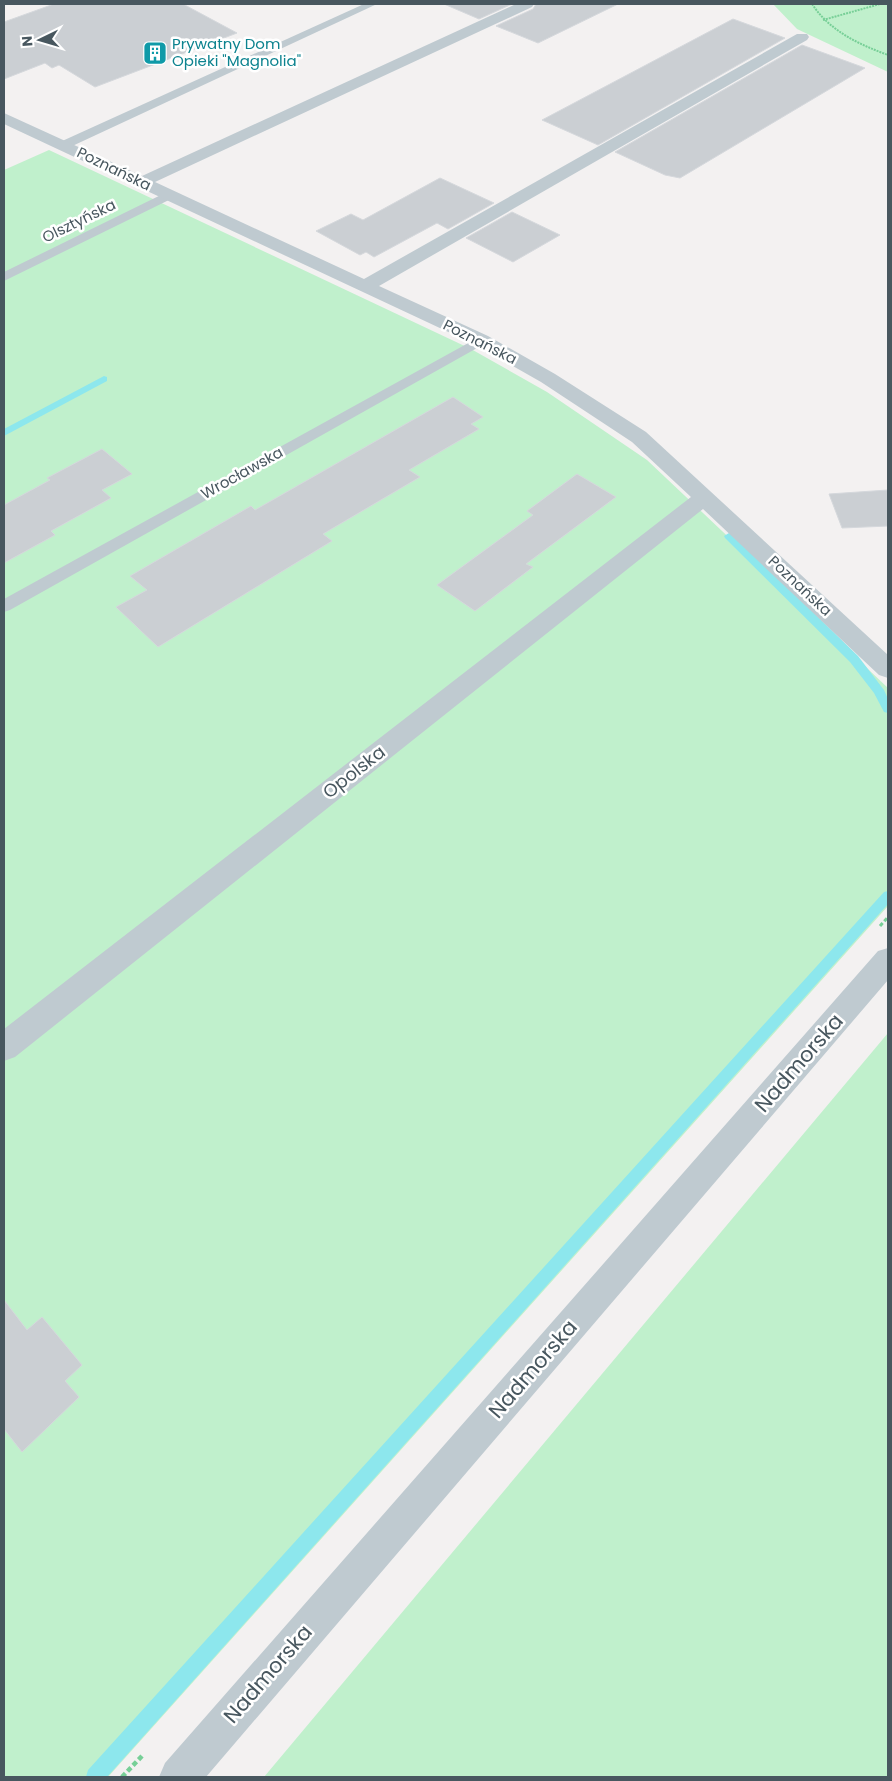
<svg xmlns="http://www.w3.org/2000/svg" width="892" height="1781" font-family="Poppins,sans-serif">
  <style>
    .green { fill: #c0f0cc }
    .lines { fill: none; stroke-linecap: round; stroke-linejoin: round }
    .stream { fill: #8de7ed; fill-rule: evenodd }
    .building { fill: #cbcfd3; stroke: #d5d8dc }
    .path-far2 { stroke: #77cf97; stroke-width: 2; stroke-dasharray: 2 1; stroke-linecap: butt }
    .path-far1 { stroke: #77cf97; stroke-width: 3; stroke-dasharray: 4 2.5; stroke-linecap: butt }
    .path { stroke: #77cf97; stroke-width: 4.5; stroke-dasharray: 5 3; stroke-linecap: butt }
    .lane { fill: #bfcad0; fill-rule: evenodd }
    .street { fill: #bfcad0; fill-rule: evenodd }
    .labels { text-anchor: middle; stroke-width: 5; stroke-linejoin: round; paint-order: stroke }
    .far-culture-label { font-size: 15px; fill: #0d838f; stroke: #fff; text-anchor: start }
    .far-street-label { font-size: 15px; fill: #48575f; stroke: #fff }
    .street-label { font-size: 18px; fill: #48575f; stroke: #fff }
    .near-street-label { font-size: 21px; fill: #48575f; stroke: #fff }
  </style>
  <rect width="100%" height="100%" fill="#f3f1f1"/>
  <path class="green" d="M773 4H888V72L797 29Z
    M49 150 471 349 547 392 647 460 888 688V906L108 1777H4V170Z
    M888 1033V1777H264Z"/>
  <g class="lines">
    <path class="stream" d="M104 376 107 377V381L4 436V429Z
      M729 533 733 534 858 656 884 690 888 699V713L884 712 874 693 850 662 725 538 724 536Z
      M888 891V904L107 1777H86L88 1770 884 892Z"/>
  </g>
  <path class="building" d="M54 4H183L237 33 95 87 59 65 52 68 45 63 4 79V22Z
    M444 4H512L479 19Z
    M536 4H618L538 43 496 26 533 9Z
    M733 19 785 38 598 145 542 120Z
    M802 45 865 68 680 178 665 175 615 152Z
    M440 178 494 203 448 229 437 223 374 257 366 252 360 255 316 231 351 214 363 220Z
    M512 212 560 235 513 262 466 238Z
    M453 397 483 417 471 424 479 429 409 470 420 477 323 534 332 541 158 647 116 607 147 590 130 576 251 506 255 510Z
    M102 449 132 474 102 490 111 498 51 531 55 535 4 563V505L50 480 47 478Z
    M577 474 616 497 526 564 533 567 475 611 437 585 533 515 527 511Z
    M888 490V526L842 528 829 494Z
    M4 1300 27 1330 42 1317 82 1365 65 1381 79 1397 22 1452 4 1429Z"/>
  <g class="lines">
    <path class="path-far2" d="M812 4C830 31 858 44 888 55
      M823 20 880 4"/>
    <path class="path-far1" d="M880 926 888 917"/>
    <path class="path" d="M122 1777 142 1756"/>
    <path class="lane" d="M364 4H377L68 148H60L58 145 60 142Z
      M169 191 175 195 173 198 4 281V272Z
      M481 336 488 340 486 343 10 610 4 612V599Z"/>
    <path class="street" d="M516 4H534L532 7 155 182 364 279 797 34H807L809 37 807 40 379 286 488 336 555 374 646 432 888 655V678L879 675 703 509 15 1057 4 1061V1029L691 497 632 442 541 382 474 344 4 124V113L142 176Z
      M888 948V980L206 1777H159L165 1763 878 951Z"/>
  </g>
  <defs>
    <g id="building-square" transform="scale(1.25)"><rect x="-9" y="-9" width="18" height="18" rx="4" fill="#0f9aa8" stroke="#fff"/><path d="M-4-6H4V6H1V3H-1V6H-4ZM-2.5-4.3h1.7v1.8h-1.7ZM.8-4.3h1.7v1.8H.8ZM-2.5-1h1.7V.8h-1.7ZM.8-1h1.7V.8H.8Z" fill="#fff"/></g>
  </defs>
  <g fill-rule="evenodd">
    <use href="#building-square" x="155" y="53"/>
  </g>
  <g class="labels">
    <g class="far-culture-label">
      <text x="172" y="49">Prywatny Dom<tspan x="172" dy="17">Opieki "Magnolia"</tspan></text>
    </g>
    <g class="far-street-label">
      <text transform="translate(114 169) rotate(26)" y="5">Poznańska</text>
      <text transform="translate(79 221) rotate(-26)" y="5">Olsztyńska</text>
      <text transform="translate(480 342) rotate(27)" y="5">Poznańska</text>
      <text transform="translate(242 473) rotate(-29)" y="5">Wrocławska</text>
      <text transform="translate(800 586) rotate(43)" y="5">Poznańska</text>
    </g>
    <g class="street-label">
      <text transform="translate(354 772) rotate(-38)" y="6">Opolska</text>
    </g>
    <g class="near-street-label">
      <text transform="translate(799 1063) rotate(-49)" y="7">Nadmorska</text>
      <text transform="translate(533 1369) rotate(-49)" y="7">Nadmorska</text>
      <text transform="translate(268 1674) rotate(-49)" y="7">Nadmorska</text>
    </g>
  </g>
  <rect width="892" height="1781" fill="none" stroke="#48575f" stroke-width="10"/>
  <g transform="translate(40 40) rotate(265)" stroke="#ffffff" stroke-width="4" paint-order="stroke">
  <path d="M0-4L9 19L0 12L-9 19Z" fill="#48575f"/>
  <text y="-8" font-size="14" font-weight="bold" text-anchor="middle" fill="#48575f">N</text>
  </g>
</svg>
